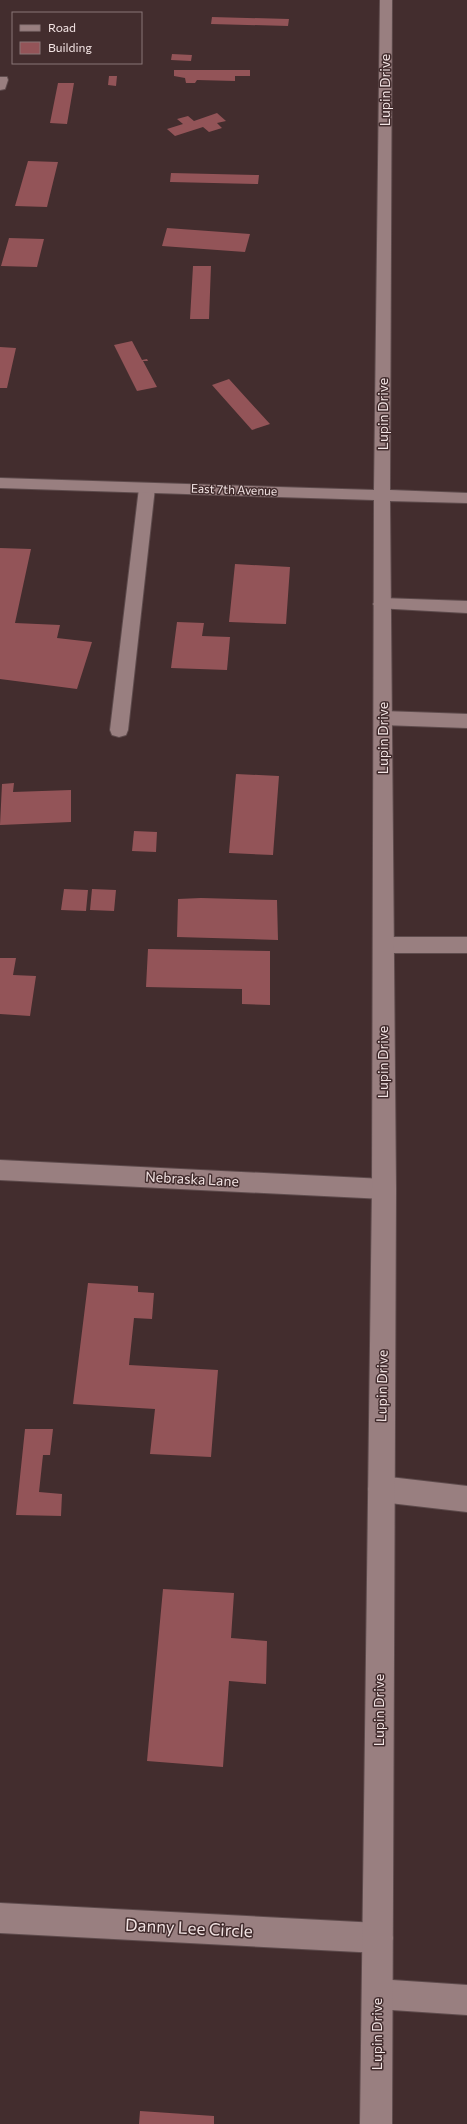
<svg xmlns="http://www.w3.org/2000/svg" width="467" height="2124" font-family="Commissioner,sans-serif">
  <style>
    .building { fill: #935458 }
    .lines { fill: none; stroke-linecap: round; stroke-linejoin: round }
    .lane-casing { stroke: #5e4b4c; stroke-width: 2 }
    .street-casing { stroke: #5e4b4c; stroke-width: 2 }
    .secondary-casing { stroke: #5e4b4c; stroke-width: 2 }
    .lane { fill: #997f80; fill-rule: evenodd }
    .street { fill: #997f80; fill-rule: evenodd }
    .secondary { fill: #997f80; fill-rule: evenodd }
    .labels { text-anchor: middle; stroke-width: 3; stroke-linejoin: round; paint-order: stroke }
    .far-street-label { font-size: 12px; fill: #f3e4e4; stroke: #432d2e }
    .street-label { font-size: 14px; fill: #f3e4e4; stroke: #432d2e }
    .near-street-label { font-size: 17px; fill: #f3e4e4; stroke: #432d2e }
  </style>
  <rect width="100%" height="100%" fill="#432d2e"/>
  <path class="building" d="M212 17 289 19 288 26 211 24Z
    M172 54 192 55 191 61 171 60Z
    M174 70H250V76H235V81L197 80 195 83H186L185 78 174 76Z
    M109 76H117L116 86 108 85Z
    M58 83H74L67 124 50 123Z
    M217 113 226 121 217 123 222 128 209 132 203 127 175 136 167 129 183 124 177 119 188 116 194 121Z
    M28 161 58 162 47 207 15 206Z
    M171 173 259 175 258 184 170 182Z
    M167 228 250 234 245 252 162 246Z
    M9 238 44 239 37 267 1 266Z
    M193 266H211L209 319H190Z
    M132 341 142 360 147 359 148 361H143L157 387 137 391 114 345Z
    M0 347 16 348 7 388H0Z
    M229 379 270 424 252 430 212 385Z
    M0 548 31 549 15 623 60 625 57 638 92 642 77 689 0 679Z
    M235 564 290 567 286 624 229 622Z
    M177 622 204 623 202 636 230 637 227 670 171 668Z
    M236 774 279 776 273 855 229 853Z
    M14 783 13 792 71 790V822L0 825 2 784Z
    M134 831 157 832 156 852 132 851Z
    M64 889 88 890 86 911 61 910Z
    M92 889 116 890 114 911 90 910Z
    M201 898 277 900 278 940 177 937 178 899Z
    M148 949 270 951V1005L242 1004V989L146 987Z
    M0 958H16L13 975 36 976 30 1016 0 1014Z
    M88 1283 138 1286V1292L154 1293 152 1319 134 1318 129 1365 218 1370 211 1457 150 1454 155 1409 73 1404Z
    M25 1429H53L50 1455H43L39 1492 62 1494 61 1516 16 1515Z
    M163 1589 234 1593 231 1638 267 1641 266 1684 229 1681 223 1767 147 1761Z
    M140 2111 214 2116V2124H139Z"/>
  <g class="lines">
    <g class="lane-casing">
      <path id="lane" d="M382 598 467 601V613L376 608 373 604 376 600Z
        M383 711 467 714V728L383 725 376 723 374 718 376 713Z
        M383 937H467V953H383L376 951 373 945 376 939Z
        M381 1476 467 1486V1512L381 1502 372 1498 368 1489 372 1480Z
        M377 1979 467 1985V2015L377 2009 366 2005 362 1994 366 1983Z"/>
    </g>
    <g class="street-casing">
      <path id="street" d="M0 77H7L8 80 5 89 0 90Z
        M147 483 153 484 155 488 128 730 126 735 119 737 112 735 110 730 139 488 141 484Z
        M0 1160 384 1179 392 1182 396 1189 392 1196 384 1199 0 1180Z
        M0 1903 378 1923 389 1927 393 1938 389 1949 378 1953 0 1933Z"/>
    </g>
    <g class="secondary-casing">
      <path id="secondary" d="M380 0H392L390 490 467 493V503L390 501 396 1189 392 2124H360L372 1189 374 500 0 488V478L374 490Z"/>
    </g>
    <use href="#lane" class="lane"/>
    <use href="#street" class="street"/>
    <use href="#secondary" class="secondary"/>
  </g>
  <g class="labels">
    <g class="far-street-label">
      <text transform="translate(234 490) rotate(2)" y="4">East 7th Avenue</text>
    </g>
    <g class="street-label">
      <text transform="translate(385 90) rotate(-90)" y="5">Lupin Drive</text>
      <text transform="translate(383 414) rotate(-90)" y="5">Lupin Drive</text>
      <text transform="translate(383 738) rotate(-90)" y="5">Lupin Drive</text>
      <text transform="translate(383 1062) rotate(-90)" y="5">Lupin Drive</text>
      <text transform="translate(192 1179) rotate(3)" y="5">Nebraska Lane</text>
      <text transform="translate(382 1386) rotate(-89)" y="5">Lupin Drive</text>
      <text transform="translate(379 1710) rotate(-90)" y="5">Lupin Drive</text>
      <text transform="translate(377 2034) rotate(-90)" y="5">Lupin Drive</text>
    </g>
    <g class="near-street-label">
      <text transform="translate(189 1928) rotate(3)" y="6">Danny Lee Circle</text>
    </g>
  </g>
  <rect x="12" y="12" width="130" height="52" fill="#432d2e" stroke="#897677"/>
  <rect x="20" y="25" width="20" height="6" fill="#997f80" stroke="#897677"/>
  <text x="48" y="32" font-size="12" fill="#f3e4e4">Road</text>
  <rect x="20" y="42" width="20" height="12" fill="#935458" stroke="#897677"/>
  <text x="48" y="52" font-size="12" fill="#f3e4e4">Building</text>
</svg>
